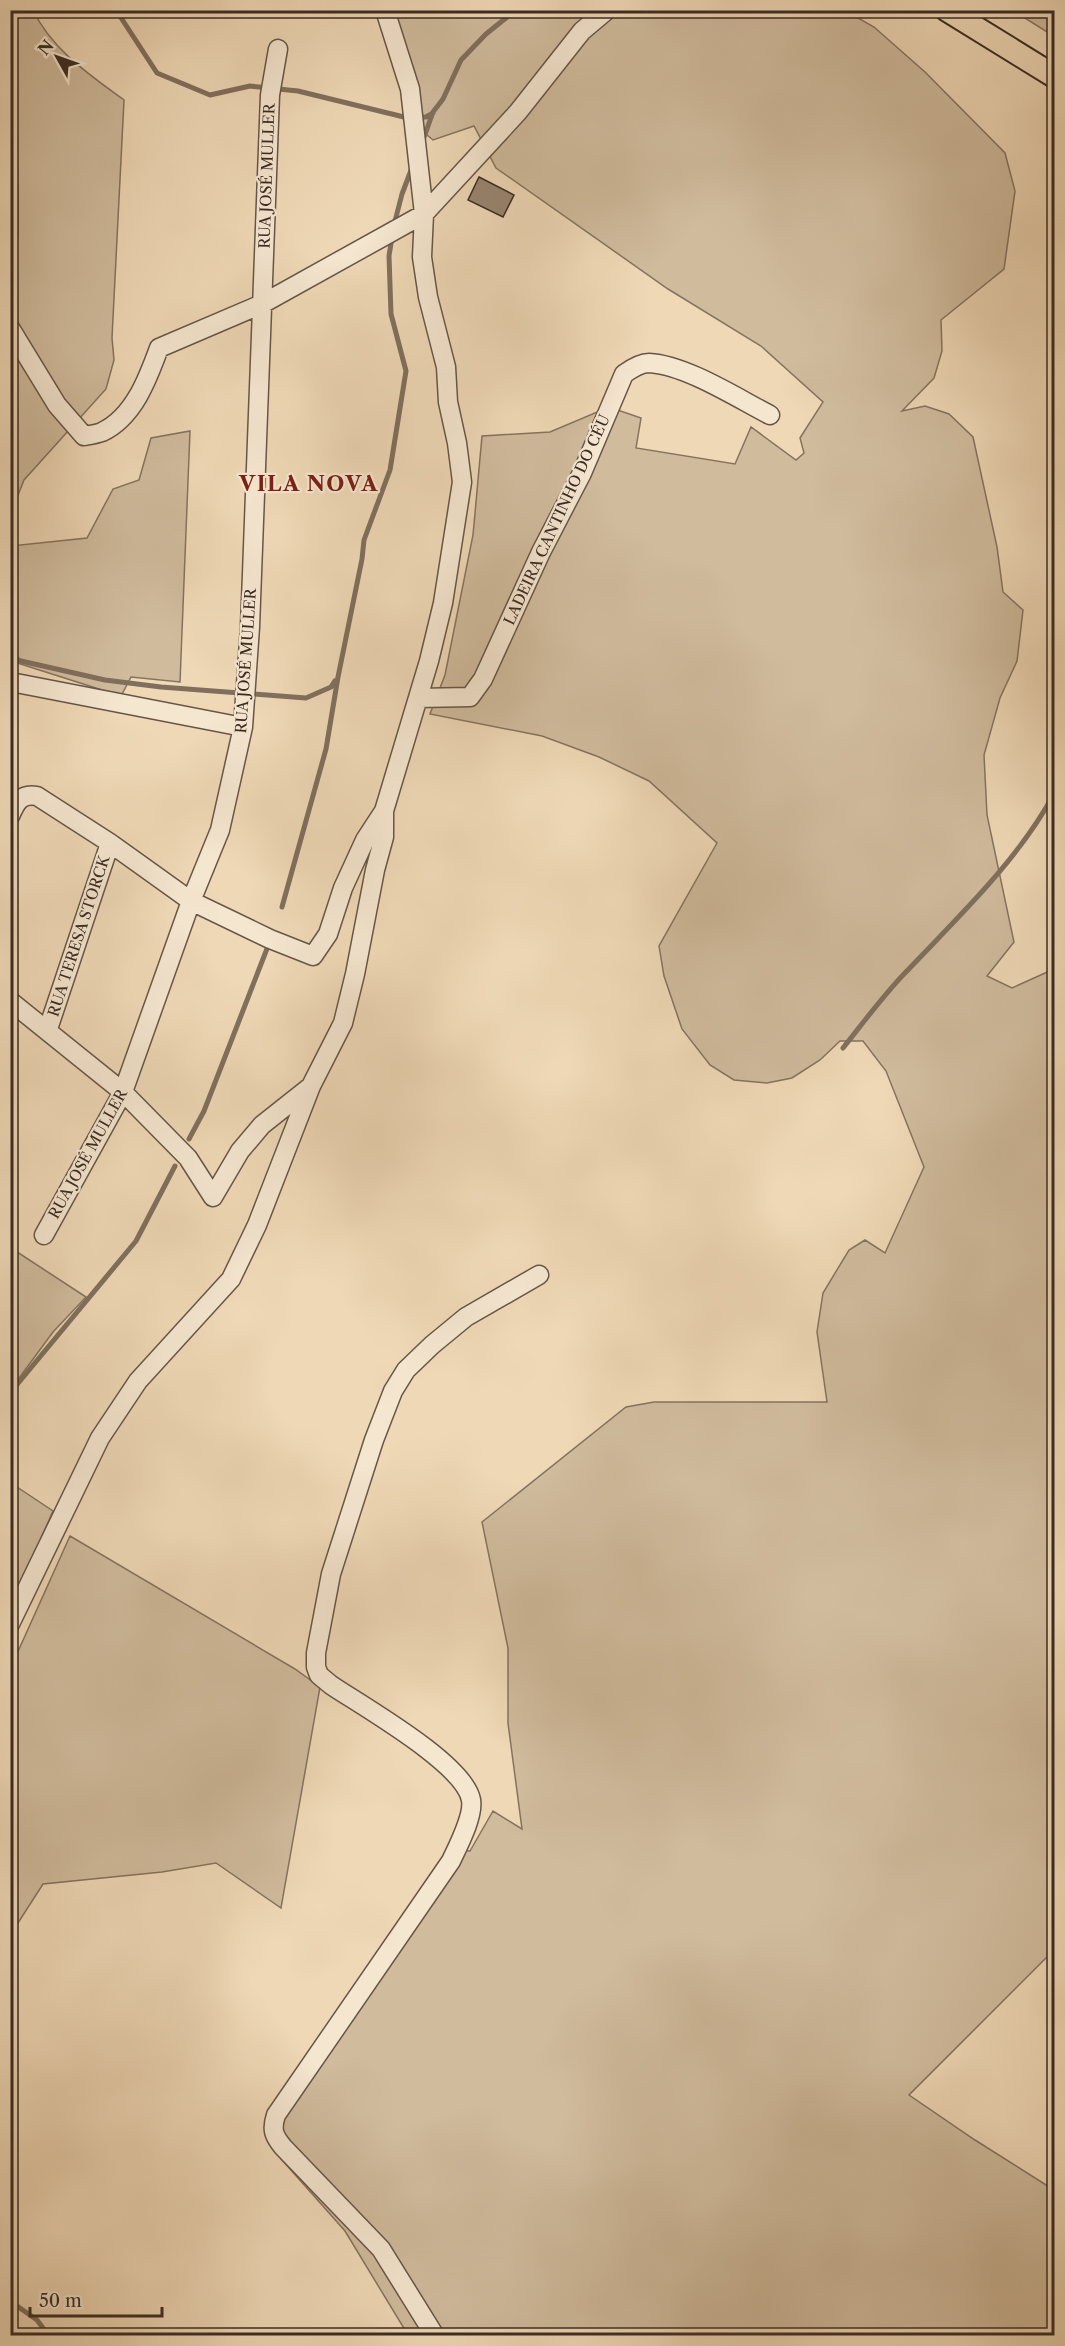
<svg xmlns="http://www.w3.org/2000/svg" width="1065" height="2346" font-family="'Libre Caslon Text',serif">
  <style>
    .green { fill: #d0bb9d; stroke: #857360; stroke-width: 1.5 }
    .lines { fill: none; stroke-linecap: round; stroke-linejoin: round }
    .stream { stroke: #816f5e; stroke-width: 5 }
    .building { fill: #988570; stroke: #3a2b24; stroke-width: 1.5 }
    .minor-casing { stroke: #675648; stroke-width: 21 }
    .major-casing { stroke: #3a2b24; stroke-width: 26 }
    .minor { stroke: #f5e6d0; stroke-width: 18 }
    .major { stroke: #efd8b6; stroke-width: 22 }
    .labels { text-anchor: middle; stroke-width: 4.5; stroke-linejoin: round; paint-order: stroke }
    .street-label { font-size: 15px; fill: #3a2b24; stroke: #f5e6d0 }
    .district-label { font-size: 21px; font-weight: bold; letter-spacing: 1.5px; fill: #7a1f14; stroke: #f5e6d0 }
  </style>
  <rect width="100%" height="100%" fill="#efd8b6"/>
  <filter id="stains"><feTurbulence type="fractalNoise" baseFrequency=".00333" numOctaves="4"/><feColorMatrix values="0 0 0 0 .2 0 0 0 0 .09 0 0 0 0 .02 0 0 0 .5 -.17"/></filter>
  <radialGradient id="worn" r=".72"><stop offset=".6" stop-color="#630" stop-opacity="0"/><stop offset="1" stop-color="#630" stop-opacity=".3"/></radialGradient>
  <path class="green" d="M33 10C52 50 90 75 124 100L112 338 114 360 106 389 24 480 11 513 10 283 18 236V185L10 170V11Z
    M387 11H846L874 27 925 72 1005 153 1015 191 1004 269 941 320 942 351 934 378 902 411 925 406 949 414 973 437 997 547 1003 592 1023 610 1017 661 1000 698 984 755 987 815 1014 942 987 976 1012 988 1054 969V1950L909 2095 975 2140 1054 2190V2335H408L345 2231 275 2152 265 2133 268 2121 431 1880 448 1849 470 1851 493 1811 522 1829 508 1723V1648L482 1522 626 1407 654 1402H827L817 1332 823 1293 849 1250 865 1240 885 1253 924 1167 886 1071 863 1041H840L820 1060 792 1078 767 1083 734 1080 710 1065 682 1029 664 976 659 946 717 843 649 781 599 757 542 736 430 714 445 675 473 535 482 436 550 432 609 407 641 418 636 448 735 464 751 427 796 460 804 453 800 438 823 402 761 346 668 289 496 168 474 126 433 140 414 124Z
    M1014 11H1054V37L1052 35Z
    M190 431 180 682 131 677 121 696 11 661 10 534 11 546 87 538 113 489 139 480 151 438Z
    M11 1248 86 1297 53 1332 11 1389Z
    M11 1483 53 1511 11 1608Z
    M70 1536 295 1669 320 1687 281 1908 216 1863 162 1872 43 1884 11 1934V1667Z"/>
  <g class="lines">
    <path class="stream" d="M116 10 157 73 210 95 250 86 298 91 408 118 426 117 433 113
      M422 143 433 112 443 99 461 60 486 34 516 10
      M394 225 402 194 413 165
      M10 656 21 661 105 680 161 687 306 698 331 687 335 681
      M282 907 326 749 338 677 362 559 364 540 390 470 406 371 391 314 389 256 392 237
      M843 1048C863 1023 882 997 904 974 958 917 1016 863 1054 794
      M189 1139 204 1111 270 941
      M10 1393 136 1241 175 1166
      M10 2301 37 2320 49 2336"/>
  </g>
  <path class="building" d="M479 177 514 195 503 217 468 200Z"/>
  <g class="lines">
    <g class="minor-casing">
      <path id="minor" d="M10 328 57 405 84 436C90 435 97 434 102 432 134 417 148 378 159 348L262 304 424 214 518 112 582 31 607 10
        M16 683 243 727
        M418 698 470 697 483 679 541 552 582 473 624 374C631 369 640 363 649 363 686 365 737 398 770 415
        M10 816C16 802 21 793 37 796L110 843 191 901 270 939 313 956 328 934 343 888 365 840 384 811
        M10 1001 123 1092 188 1158 213 1197 240 1151 262 1125 310 1087
        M48 1029 110 843
        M44 1235 123 1092 191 901 220 830 243 727 250 627 270 95 278 49
        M10 1624 100 1438 138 1381 231 1279 257 1225 311 1086 343 1023 355 974 375 870 384 837V811L429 661 443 603 462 482 457 443 448 402 446 367 428 297 422 257 424 214 410 89 385 10
        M435 2336 381 2249 283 2147C274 2136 271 2130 276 2115L451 1861C458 1846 474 1816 471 1800 465 1764 362 1706 331 1685L319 1675 316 1667V1653L331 1574 374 1440 393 1391 406 1370 432 1345 466 1317 539 1275"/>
    </g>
    <g class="major-casing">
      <path id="major" d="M947 10 1054 76"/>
    </g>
    <use href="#minor" class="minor"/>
    <use href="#major" class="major"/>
  </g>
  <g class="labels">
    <g class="street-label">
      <text transform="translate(267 176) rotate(-88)" y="5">RUA JOSÉ MULLER</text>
      <text transform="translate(557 520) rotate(-65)" y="5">LADEIRA CANTINHO DO CÉU</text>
      <text transform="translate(246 661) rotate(-86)" y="5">RUA JOSÉ MULLER</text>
      <text transform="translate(79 936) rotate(-72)" y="5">RUA TERESA STORCK</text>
      <text transform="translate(88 1154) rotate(-61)" y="5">RUA JOSÉ MULLER</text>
    </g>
    <g class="district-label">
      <text x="309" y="491">VILA NOVA</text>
    </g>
  </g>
  <rect width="1065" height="2346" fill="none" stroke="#efd8b6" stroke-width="36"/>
  <rect x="12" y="12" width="1041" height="2322" fill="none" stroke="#3a2b24" stroke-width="3"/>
  <rect x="18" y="18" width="1029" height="2310" fill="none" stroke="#3a2b24" stroke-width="1.5"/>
  <g transform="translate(57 57) rotate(310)" stroke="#f5e6d0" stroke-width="4.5" paint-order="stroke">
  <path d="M0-4.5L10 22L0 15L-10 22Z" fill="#3a2b24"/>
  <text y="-9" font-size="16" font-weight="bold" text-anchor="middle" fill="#3a2b24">N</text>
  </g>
  <path d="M30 2307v9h132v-9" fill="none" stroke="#3a2b24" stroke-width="3"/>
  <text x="39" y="2307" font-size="18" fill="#3a2b24" stroke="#f5e6d0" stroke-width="4.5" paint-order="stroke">50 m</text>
  <rect width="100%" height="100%" filter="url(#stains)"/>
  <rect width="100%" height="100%" fill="url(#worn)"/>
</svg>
